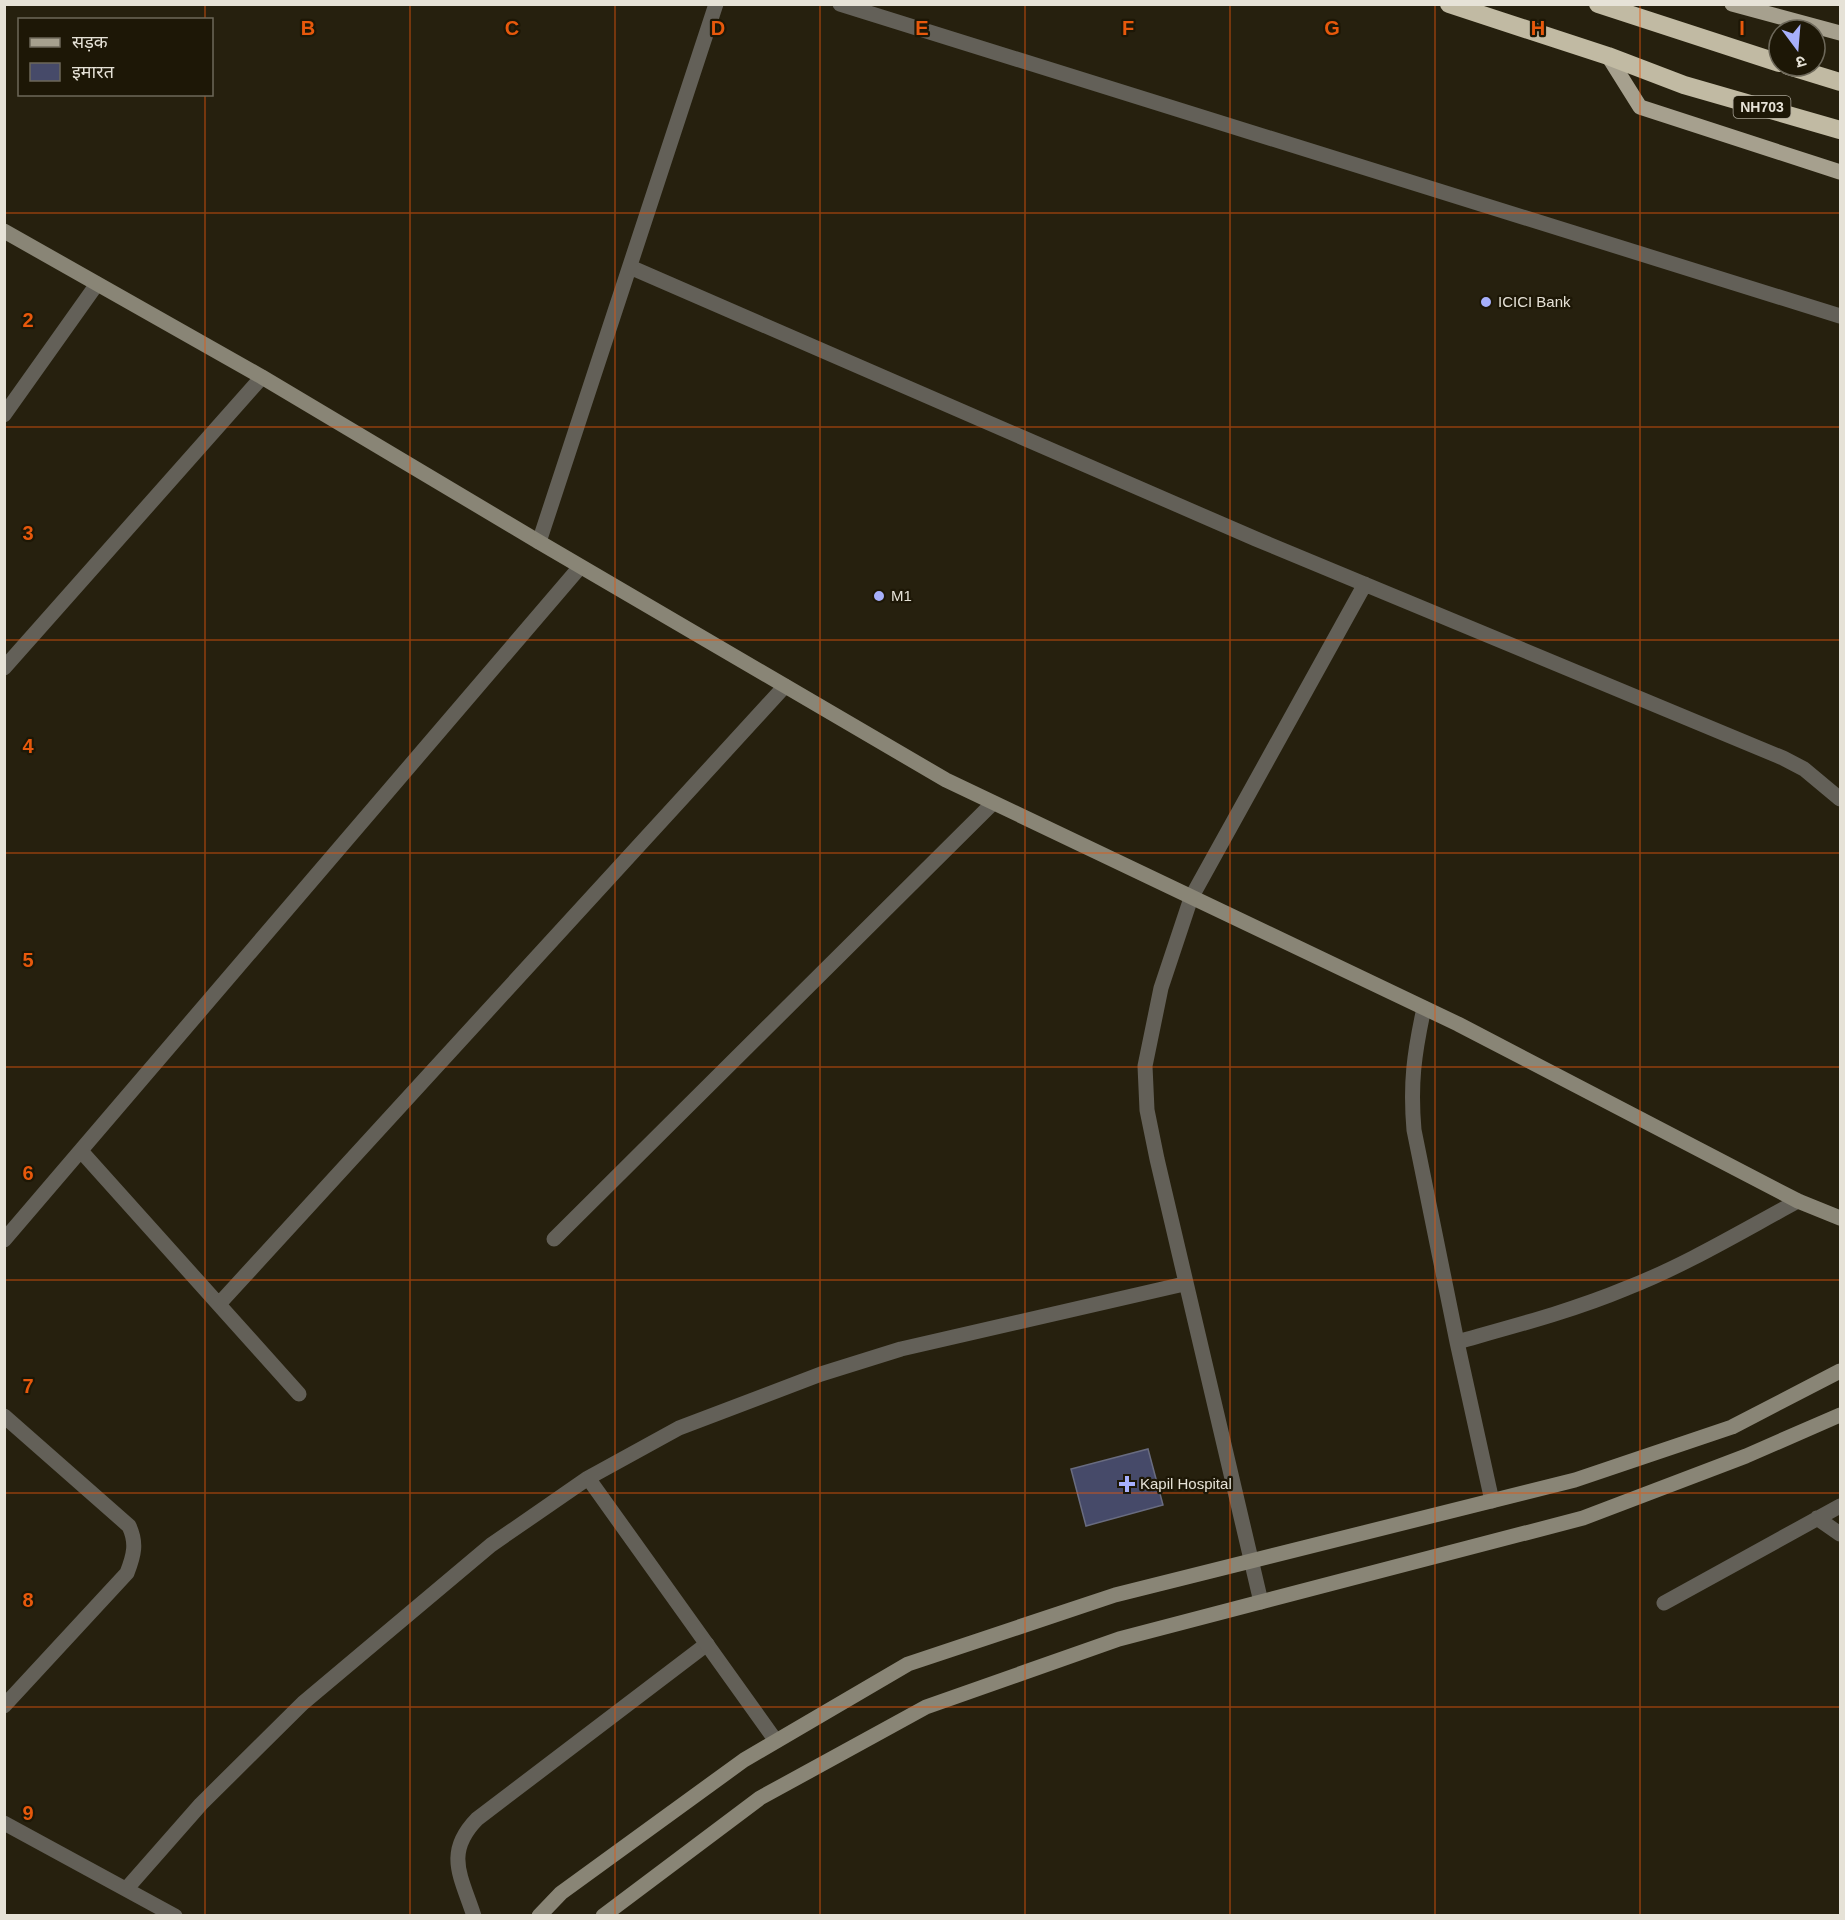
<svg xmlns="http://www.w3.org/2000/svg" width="1845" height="1920" font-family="Arial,'Noto Sans Devanagari',sans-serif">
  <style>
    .building { fill: #464a69; stroke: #696c80; stroke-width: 1.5 }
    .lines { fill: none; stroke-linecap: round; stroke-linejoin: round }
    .lane { stroke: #636058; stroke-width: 15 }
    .street { stroke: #636058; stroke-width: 15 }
    .secondary { stroke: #898576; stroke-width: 15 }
    .primary { stroke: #a6a08e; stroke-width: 15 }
    .highway { stroke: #c1baa3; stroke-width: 18 }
    .grid { fill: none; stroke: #e8590c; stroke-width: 1.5; stroke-opacity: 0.55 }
    .poi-dot { fill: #a7b0fc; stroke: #1d1706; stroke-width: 2 }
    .labels { text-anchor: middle; stroke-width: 4.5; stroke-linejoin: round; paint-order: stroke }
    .shield { fill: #1d1706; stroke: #aaa598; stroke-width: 1.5 }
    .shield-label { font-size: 14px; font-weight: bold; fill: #e6e2d7 }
    .poi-label { font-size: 15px; fill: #e6e2d7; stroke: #1d1706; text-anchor: start }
    .grid-label { font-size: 20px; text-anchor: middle; font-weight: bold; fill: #e8590c; stroke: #1d1706; stroke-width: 4.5; stroke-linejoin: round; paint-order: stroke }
  </style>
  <rect width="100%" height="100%" fill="#26200e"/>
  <path class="building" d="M1148 1449 1163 1505 1086 1526 1071 1469Z"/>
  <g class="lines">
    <path class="lane" d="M474 1916C461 1876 444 1853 477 1819L707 1644"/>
    <path class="street" d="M840 4 1840 316
      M630 267 1256 539 1783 758 1804 769 1840 799
      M4 415 97 284
      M539 542 716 4
      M4 668 262 377
      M1424 1008C1414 1054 1410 1084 1414 1130L1457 1342 1492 1501
      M81 1151 299 1394
      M554 1239 993 803
      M4 1240 580 567
      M219 1304 785 686
      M1457 1342C1514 1326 1572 1311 1627 1288 1686 1265 1742 1231 1798 1201
      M4 1416 129 1526C137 1543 134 1555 127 1573L4 1706
      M588 1478 776 1741
      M1817 1518 1840 1534
      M1261 1602 1157 1159 1147 1110 1145 1066 1161 988 1191 898 1365 584
      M1664 1603 1840 1506
      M4 1823 175 1916
      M128 1887 201 1804 303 1703 491 1545 588 1478 679 1428 821 1374 901 1349 1184 1284"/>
    <path class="secondary" d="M4 231 262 377 539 542 946 780 1458 1024 1798 1201 1840 1218
      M539 1916 561 1893 744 1760 908 1664 1115 1595 1575 1480 1732 1427 1840 1371
      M603 1916 760 1798 926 1707 1119 1639 1583 1518 1746 1456 1840 1415"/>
    <path class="primary" d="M1732 4 1840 33
      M1608 56 1640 107 1840 172"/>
    <path class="highway" d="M1449 4 1608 56 1684 85 1840 130
      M1598 4 1779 63
      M1788 66 1840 82"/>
  </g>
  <path class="grid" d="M205 4V20M410 4V1916M615 4V1916M820 4V1916M1025 4V1916M1230 4V1916M1435 4V1916M1640 4V1916M205 94V1916M4 213H1840M4 427H1840M4 640H1840M4 853H1840M4 1067H1840M4 1280H1840M4 1493H1840M4 1707H1840"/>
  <g class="poi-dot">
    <circle cx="1486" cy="302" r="6"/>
    <circle cx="879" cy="596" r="6"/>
    <path d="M1124 1475h6v6h6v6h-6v6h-6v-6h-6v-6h6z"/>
  </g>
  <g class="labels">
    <rect class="shield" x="1733.5" y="96" width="57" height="22" rx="4.5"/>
    <g class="shield-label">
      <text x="1762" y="112">NH703</text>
    </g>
    <g class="poi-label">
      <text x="1498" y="307">ICICI Bank</text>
      <text x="891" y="601">M1</text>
      <text x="1140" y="1489">Kapil Hospital</text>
    </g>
  </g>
  <g class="grid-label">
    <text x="308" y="35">B</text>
    <text x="512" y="35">C</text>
    <text x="718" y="35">D</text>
    <text x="922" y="35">E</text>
    <text x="1128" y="35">F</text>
    <text x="1332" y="35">G</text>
    <text x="1538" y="35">H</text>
    <text x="1742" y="35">I</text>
    <text x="28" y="327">2</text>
    <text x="28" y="540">3</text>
    <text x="28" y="753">4</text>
    <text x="28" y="967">5</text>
    <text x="28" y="1180">6</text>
    <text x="28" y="1393">7</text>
    <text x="28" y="1607">8</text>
    <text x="28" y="1820">9</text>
  </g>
  <rect width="1845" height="1920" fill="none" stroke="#e6e2d7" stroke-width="12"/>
  <rect x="18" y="18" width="195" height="78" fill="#1d1706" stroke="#6d685a" stroke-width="1.5"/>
  <rect x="30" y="38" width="30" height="9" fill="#a6a08e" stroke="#6d685a" stroke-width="1.5"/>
  <text x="72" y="48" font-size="18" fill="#e6e2d7">सड़क</text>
  <rect x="30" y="63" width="30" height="18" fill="#464a69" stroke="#6d685a" stroke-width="1.5"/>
  <text x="72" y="78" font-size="18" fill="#e6e2d7">इमारत</text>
  <g transform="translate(1797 48) rotate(164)"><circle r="28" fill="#1d1706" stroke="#6d685a" stroke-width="1.5"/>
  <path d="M0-4.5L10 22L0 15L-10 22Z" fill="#a7b0fc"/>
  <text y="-9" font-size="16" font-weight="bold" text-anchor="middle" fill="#e6e2d7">उ</text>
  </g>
</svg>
